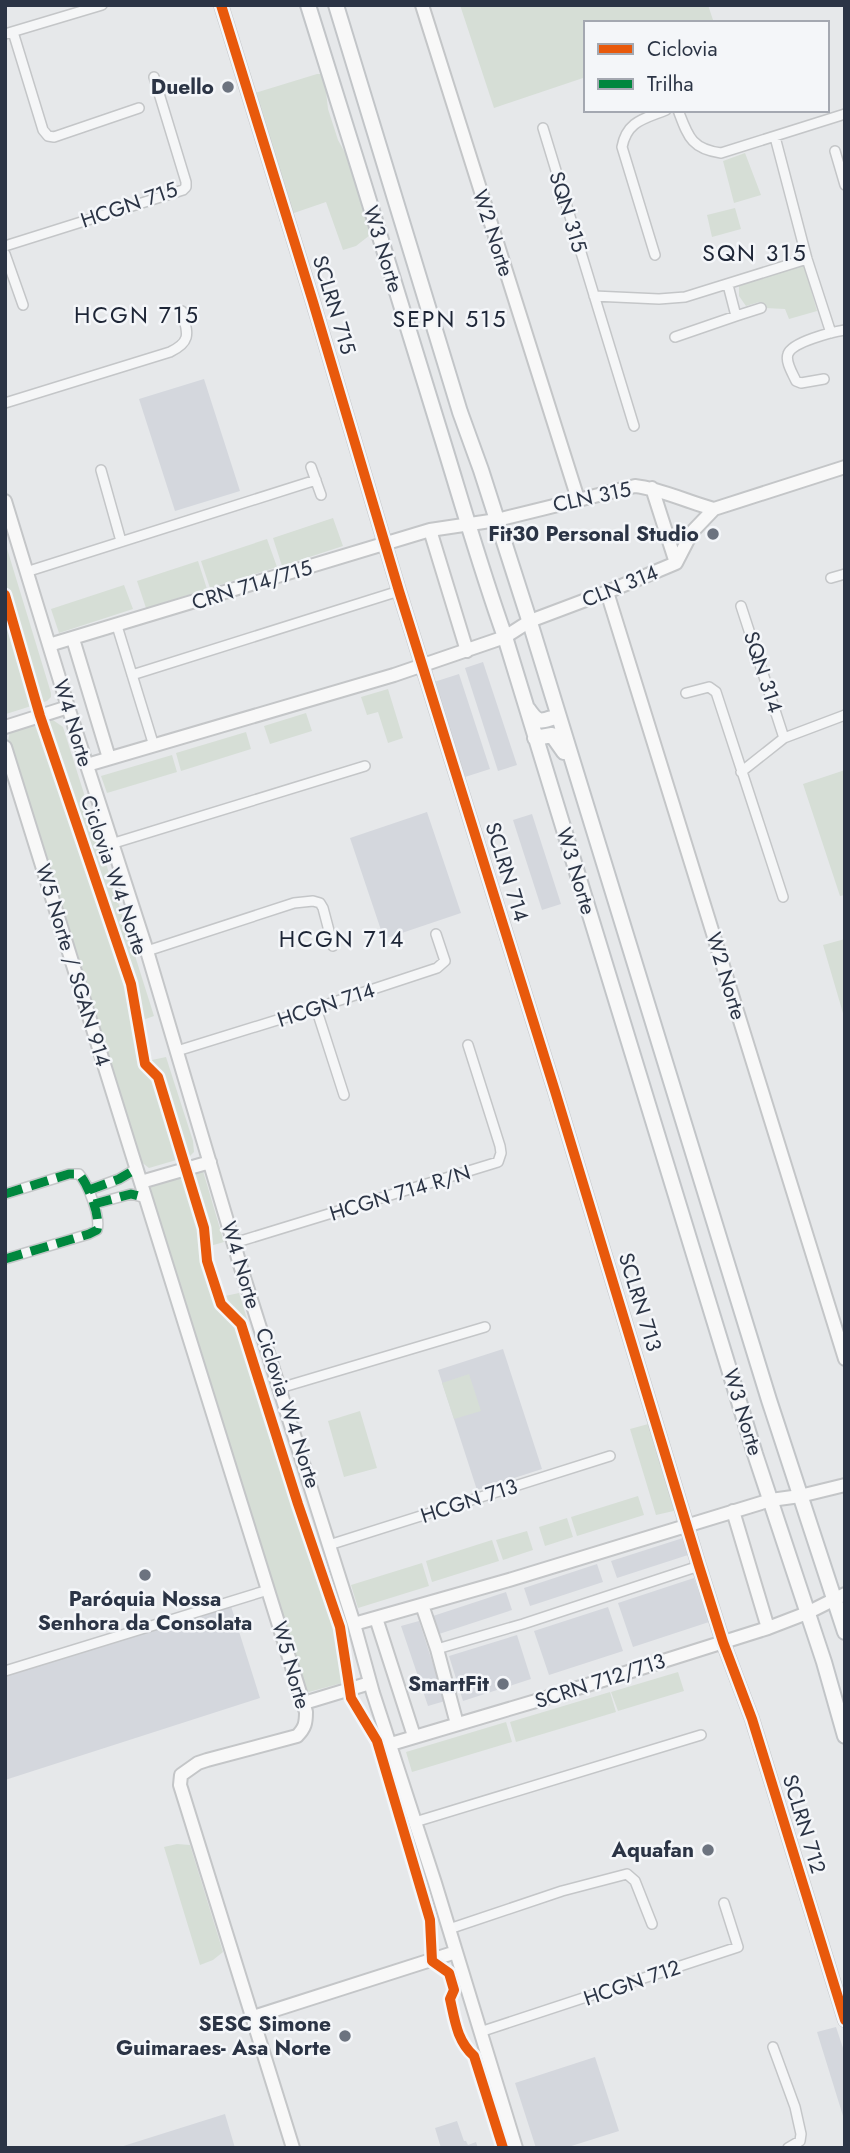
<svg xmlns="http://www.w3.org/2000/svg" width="850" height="2153" font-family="Jost,sans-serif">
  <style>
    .built { fill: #d4d7dd }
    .green { fill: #d6ded6 }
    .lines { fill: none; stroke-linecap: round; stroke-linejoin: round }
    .street-casing { stroke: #c4c6c8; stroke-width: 12 }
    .secondary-casing { stroke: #c4c6c8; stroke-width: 16 }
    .primary-casing { stroke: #c2c5c8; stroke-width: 18 }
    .street { stroke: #f5f6f7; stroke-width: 9 }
    .secondary { stroke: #f8f8f8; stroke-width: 12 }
    .primary { stroke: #f8f8f8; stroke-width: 14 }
    .quiet { stroke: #00873e; stroke-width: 9; stroke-dasharray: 18 9; stroke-linecap: butt }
    .cycleway-casing { stroke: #f4f6f9; stroke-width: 15 }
    .cycleway { stroke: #e8590c; stroke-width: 10 }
    .poi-dot { fill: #6c737f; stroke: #f4f6f9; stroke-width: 2.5 }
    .labels { text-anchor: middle; stroke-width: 5; stroke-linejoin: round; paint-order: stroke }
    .poi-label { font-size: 21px; font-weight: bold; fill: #2b3445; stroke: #f4f6f9; text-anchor: end }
    .street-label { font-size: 21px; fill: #2b3445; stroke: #f4f6f9 }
    .neighbourhood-label { font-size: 23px; letter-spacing: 2px; fill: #1d2536; stroke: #f4f6f9 }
  </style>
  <rect width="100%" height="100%" fill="#e6e8ea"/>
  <path class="built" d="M204 379 240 491 175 511 139 399Z
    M483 662 517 765 498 771 465 668Z
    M459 674 490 769 465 777 434 682Z
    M427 812 461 913 384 939 350 838Z
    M532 814 561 904 542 910 513 820Z
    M503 1349 542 1469 477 1490 438 1370Z
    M683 1538 688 1555 617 1578 611 1561Z
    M597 1564 603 1582 530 1606 524 1588Z
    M694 1578 709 1622 633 1647 618 1603Z
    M506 1592 512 1610 439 1634 433 1616Z
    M230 1603 260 1698 5 1780V1673Z
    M608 1607 623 1651 549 1675 534 1631Z
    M419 1621 445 1701 428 1706 401 1626Z
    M517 1635 531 1679 463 1701 449 1656Z
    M836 2027 845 2054V2115L843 2116 817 2032Z
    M595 2057 619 2131 565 2148H536L515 2083Z
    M225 2114 235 2148H117Z
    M457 2121 464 2141H466L468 2145 476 2142 478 2148H441L435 2128Z"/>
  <path class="green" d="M460 5H708L714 23H586V77L494 108Z
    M317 74H324L328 109 338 140 349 160 370 235 356 246 343 250 326 202 291 214 255 93Z
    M745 153 761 195 734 203 723 161Z
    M735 208 741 229 712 237 707 215Z
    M804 264 817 311 789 319 785 309 765 308 759 302 746 306 739 296V283Z
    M333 518 343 546 282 566 273 538Z
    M267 539 277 567 210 588 201 561Z
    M5 542 51 693V697L47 701 6 714Z
    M198 561 207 589 146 608 137 581Z
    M124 585 133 609 59 633 51 609Z
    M388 689 403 738 388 743 378 712 367 715 361 697Z
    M306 713 312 731 270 744 264 726Z
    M50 718 63 727 154 1016 140 1021 152 1060 166 1057 193 1141 194 1152 190 1156 149 1168 140 1161 8 741 10 731Z
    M246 732 251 749 181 771 176 753Z
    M172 755 177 772 107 793 101 776Z
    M845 770V895L840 896 803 784Z
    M845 939V1020L823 945Z
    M199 1168 203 1171 224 1242 210 1246 225 1296 239 1293 354 1667 349 1681 309 1692 304 1690 150 1190 151 1185Z
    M469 1374 481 1411 454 1419 442 1383Z
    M360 1411 377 1468 344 1477 328 1421Z
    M652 1423 678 1510 656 1515 630 1429Z
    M638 1496 644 1515 577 1536 571 1517Z
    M567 1518 573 1537 545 1546 539 1527Z
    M527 1531 533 1550 503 1560 496 1540Z
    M492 1540 499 1561 432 1582 426 1561Z
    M422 1563 429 1586 358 1608 351 1585Z
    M678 1672 684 1691 618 1711 611 1692Z
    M610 1692 616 1712 516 1742 510 1722Z
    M506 1722 512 1742 412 1772 406 1752Z
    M177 1844 190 1845 223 1952 213 1960 200 1965 164 1847Z"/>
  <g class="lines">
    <g class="street-casing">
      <path id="street" d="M13 32 43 130 48 136 54 137 139 108
        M5 34 102 5
        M678 110C688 136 691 149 721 153L845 114
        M543 128 634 426
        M775 137 807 259 831 333
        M835 151 845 185
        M5 246 183 190 186 187V182L154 77
        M5 254 23 305
        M655 255 622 147C627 121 644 119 666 110
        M728 285 736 316 761 308
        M594 296 659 299 685 297 807 259
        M675 337 736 316
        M824 379 801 383 796 381C793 374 785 362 788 354 792 342 832 332 845 330
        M5 403 170 352C193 341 187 332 182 311
        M311 467 321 495
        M101 470 121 541
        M26 572 316 480
        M831 578 845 574
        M741 606 784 738
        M117 626 154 746
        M132 675 399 591
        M686 693 709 687 716 692 783 897
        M741 772 784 738 845 715
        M111 844 365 766
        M147 951 294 903 313 901 320 903 323 908 333 946
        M316 1008 344 1095
        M177 1051 316 1008 437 968 445 961 436 934
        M89 1190 119 1179 136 1169
        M5 1194 69 1174H79C88 1184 101 1217 97 1230L89 1234 5 1259
        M94 1204 131 1194 146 1198
        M234 1243 498 1162 501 1153 500 1146 468 1045
        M280 1388 485 1327
        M329 1545 610 1456
        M437 1649 523 1624 699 1566
        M5 1671 268 1590
        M415 1822 701 1735
        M449 1929 562 1891 627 1874 635 1881 652 1924
        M480 2032 738 1947 724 1903
        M773 2047 795 2107 801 2134 800 2141 788 2148"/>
    </g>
    <g class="secondary-casing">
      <path id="secondary" d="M221 5 313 302 399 591 555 1091 699 1566 723 1642 752 1719 845 2020
        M422 5 578 499
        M652 488 676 563
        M5 501 68 707 147 951 241 1268 354 1624 373 1693 435 1883 516 2148
        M430 530 467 651
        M607 592 845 1359
        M73 639 109 758
        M49 645 430 530 497 520 635 486C662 489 687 502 714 509
        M5 727 68 707
        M5 747 306 1712C306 1723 305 1728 297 1736L207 1760 198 1763 181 1775 180 1785 293 2148
        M87 765 394 675 505 637 530 621 607 592 676 563 692 532 714 509 845 467
        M141 1182 210 1162
        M733 1511 768 1628
        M422 1605 437 1649 457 1724
        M376 1618 414 1736
        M354 1624 509 1580 771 1500 800 1496 845 1485
        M304 1703 370 1683
        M391 1744 546 1698 768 1628 807 1613 845 1594
        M253 2017 456 1952"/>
    </g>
    <g class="primary-casing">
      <path id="primary" d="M308 5C353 148 397 292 441 435 462 503 481 570 505 637L755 1454 824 1662 845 1736
        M336 5 460 412 481 470 532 629 769 1400 845 1632
        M528 709C539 725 541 721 558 716
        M535 738 552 735 564 752"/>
    </g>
    <use href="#street" class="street"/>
    <use href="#secondary" class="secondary"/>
    <use href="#primary" class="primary"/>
    <path class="quiet" d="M89 1190 119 1179 136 1169
      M5 1194 69 1174H79C88 1184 101 1217 97 1230L89 1234 5 1259
      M94 1204 131 1194 146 1198"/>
    <g class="cycleway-casing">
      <path id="cycleway" d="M221 5 313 302 399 591 555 1091 699 1566 723 1642 752 1719 845 2020
        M5 595 40 716 131 984 145 1064 158 1077 204 1228 207 1261 221 1304 241 1324 298 1504 340 1627 351 1698 377 1741 430 1920 432 1961 449 1973 454 1990 450 1999C455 2021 457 2041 474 2056L503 2148"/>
    </g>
    <use href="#cycleway" class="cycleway"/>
  </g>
  <g class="poi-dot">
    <circle cx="228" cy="87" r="7"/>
    <circle cx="713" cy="534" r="7"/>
    <circle cx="145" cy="1575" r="7"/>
    <circle cx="503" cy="1684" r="7"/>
    <circle cx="708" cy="1850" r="7"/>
    <circle cx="345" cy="2036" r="7"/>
  </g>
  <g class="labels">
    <g class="poi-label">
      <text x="214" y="94">Duello</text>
      <text x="699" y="541">Fit30 Personal Studio</text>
      <text x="145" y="1606" text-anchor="middle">Paróquia Nossa<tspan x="145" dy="24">Senhora da Consolata</tspan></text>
      <text x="489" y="1691">SmartFit</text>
      <text x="694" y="1857">Aquafan</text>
      <text x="331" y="2031">SESC Simone<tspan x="331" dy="24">Guimaraes- Asa Norte</tspan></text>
    </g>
    <g class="street-label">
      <text transform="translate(129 205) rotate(-19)" y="7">HCGN 715</text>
      <text transform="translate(568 212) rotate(73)" y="7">SQN 315</text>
      <text transform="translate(493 233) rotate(72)" y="7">W2 Norte</text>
      <text transform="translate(383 249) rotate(73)" y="7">W3 Norte</text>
      <text transform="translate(334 305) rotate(73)" y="7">SCLRN 715</text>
      <text transform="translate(592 497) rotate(-12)" y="7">CLN 315</text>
      <text transform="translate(252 585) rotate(-17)" y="7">CRN 714/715</text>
      <text transform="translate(620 586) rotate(-22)" y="7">CLN 314</text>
      <text transform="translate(763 672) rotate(72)" y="7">SQN 314</text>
      <text transform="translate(73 723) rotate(73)" y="7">W4 Norte</text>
      <text transform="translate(576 871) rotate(73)" y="7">W3 Norte</text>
      <text transform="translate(507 872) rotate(73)" y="7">SCLRN 714</text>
      <text transform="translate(114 875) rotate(71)" y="7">Ciclovia W4 Norte</text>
      <text transform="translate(73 965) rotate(73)" y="7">W5 Norte / SGAN 914</text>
      <text transform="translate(726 976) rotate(73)" y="7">W2 Norte</text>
      <text transform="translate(326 1005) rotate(-18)" y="7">HCGN 714</text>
      <text transform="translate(400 1193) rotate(-17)" y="7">HCGN 714 R/N</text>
      <text transform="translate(241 1265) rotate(73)" y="7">W4 Norte</text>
      <text transform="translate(640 1302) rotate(73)" y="7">SCLRN 713</text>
      <text transform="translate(288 1408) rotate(72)" y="7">Ciclovia W4 Norte</text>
      <text transform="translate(743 1412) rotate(73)" y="7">W3 Norte</text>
      <text transform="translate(469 1501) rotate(-18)" y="7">HCGN 713</text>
      <text transform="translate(291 1665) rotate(74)" y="7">W5 Norte</text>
      <text transform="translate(600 1681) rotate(-18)" y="7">SCRN 712/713</text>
      <text transform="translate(804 1824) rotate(73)" y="7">SCLRN 712</text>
      <text transform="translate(632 1983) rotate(-19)" y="7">HCGN 712</text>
    </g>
    <g class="neighbourhood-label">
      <text x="755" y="261">SQN 315</text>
      <text x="137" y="323">HCGN 715</text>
      <text x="450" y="327">SEPN 515</text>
      <text x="342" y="947">HCGN 714</text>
    </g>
  </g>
  <rect width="850" height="2153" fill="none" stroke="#2b3445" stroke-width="14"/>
  <rect x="584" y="21" width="245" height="91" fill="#f4f6f9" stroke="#a4a8b1" stroke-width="2"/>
  <rect x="598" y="44" width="35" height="10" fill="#e8590c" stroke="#a4a8b1" stroke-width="2"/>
  <text x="647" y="56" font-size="21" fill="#2b3445">Ciclovia</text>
  <rect x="598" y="79" width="35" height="10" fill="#00873e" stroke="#a4a8b1" stroke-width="2"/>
  <text x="647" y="91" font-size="21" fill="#2b3445">Trilha</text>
</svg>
